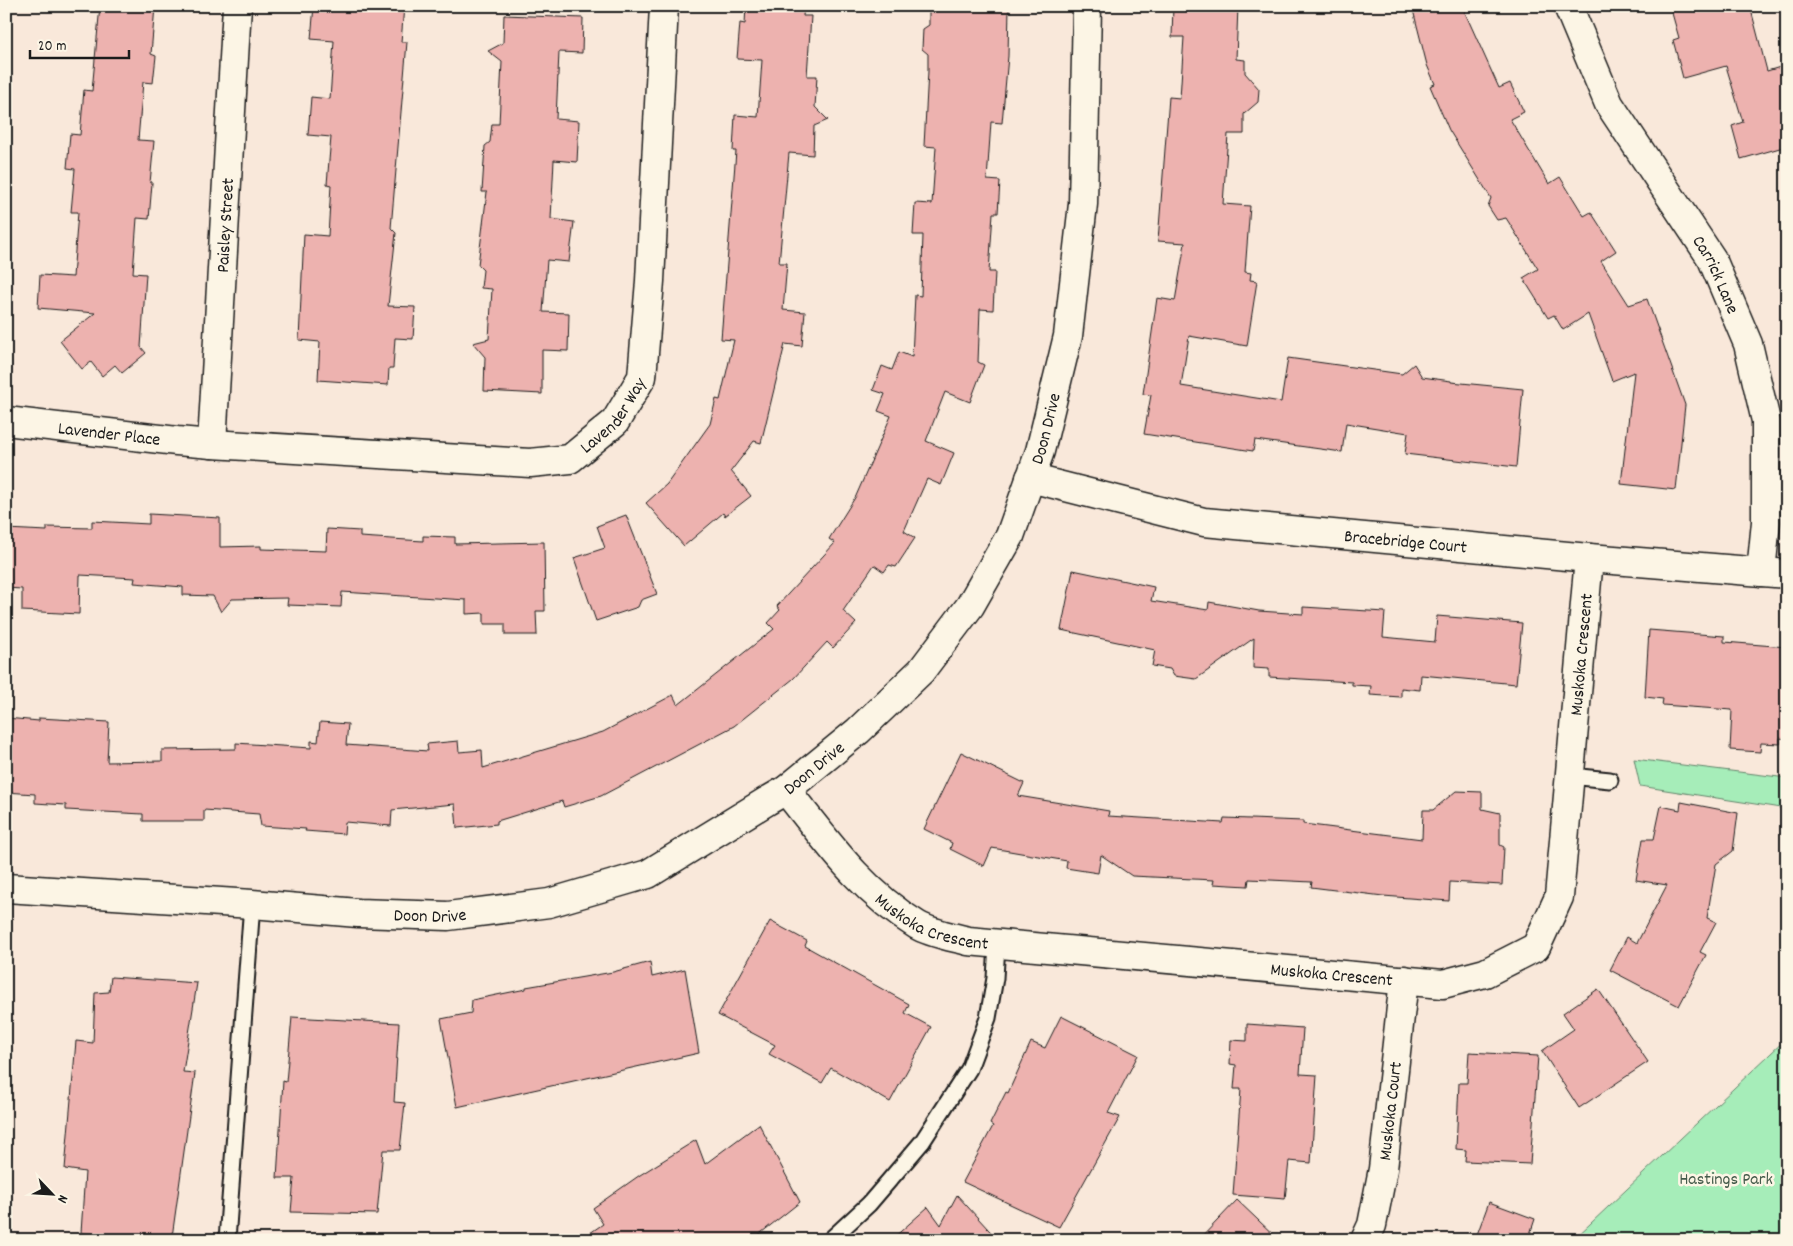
<svg xmlns="http://www.w3.org/2000/svg" width="1793" height="1246" font-family="Dekko,sans-serif">
  <style>
    .green { fill: #a6edb9; stroke: #61846a }
    .building { fill: #edb2af; stroke: #1c1c1c }
    .lines { fill: none; stroke-linecap: round; stroke-linejoin: round }
    .service-casing { stroke: #1c1c1c; stroke-width: 19 }
    .minor-casing { stroke: #1c1c1c; stroke-width: 31 }
    .tertiary-casing { stroke: #1c1c1c; stroke-width: 31 }
    .service { stroke: #fcf5e5; stroke-width: 15 }
    .minor { stroke: #fcf5e5; stroke-width: 28 }
    .tertiary { stroke: #fcf5e5; stroke-width: 28 }
    .labels { text-anchor: middle; stroke-width: 5; stroke-linejoin: round; paint-order: stroke }
    .street-label { font-size: 18px; fill: #1c1c1c; stroke: #fcf5e5 }
    .park-label { font-size: 18px; fill: #455b4b; stroke: #fcf5e5 }
  </style>
  <rect width="100%" height="100%" fill="#f9e8da"/>
  <filter id="ink" filterUnits="userSpaceOnUse"><feTurbulence type="fractalNoise" baseFrequency=".02" numOctaves="2"/><feDisplacementMap in="SourceGraphic" scale="10" xChannelSelector="R" yChannelSelector="G"/><feConvolveMatrix kernelMatrix="1 2 1 2 8 2 1 2 1" color-interpolation-filters="sRGB"/></filter>
  <g filter="url(#ink)">
    <path class="green" d="M1634 759 1787 778V809L1640 786Z
      M1787 1038V1240H1573Z"/>
    <path class="building" d="M100 6H155L151 54 156 56 153 83 143 82 138 140 154 141 150 183H152L149 219 137 218 133 273 146 274 141 347 146 353 122 373 115 365 102 376 91 362 82 369 60 341 95 313 38 308 40 275 73 277 78 212H71L75 169 67 168 70 134 80 135 84 90 92 91Z
      M314 6H404L401 42H407L391 228 396 233 388 306 415 307 413 339 395 338 393 368H389L388 385 318 380 320 342 299 340 304 234 328 236 331 185 327 184 331 137 308 135 311 97 330 99 334 41 311 39Z
      M746 6H804L803 16H811L807 76H817L815 107 828 120 814 126 813 155 789 153 779 263H787L783 310 805 312 802 346 785 344 761 443 754 441 731 471 751 496 725 516 723 513 684 546 646 503 667 484 710 424 716 399 720 400 734 340 721 339 736 151H733L735 115 758 117 762 60 737 59 740 23 745 24Z
      M929 6H1009L1008 56 1002 123 991 122 987 180 1000 181 998 213H993L989 272H995L993 310 980 309 978 362 984 365 970 402 945 392 926 441 954 453 941 485 927 479 904 531 915 538 896 567 889 565 884 572 874 565 843 611 856 623 833 648 827 642 793 679 734 726 601 796 564 807 562 801 497 821V824L457 828 455 804 392 810 391 826 345 822 344 834 305 831 306 829 261 826 259 814 204 810V821H143V814L66 810V805L35 803V794L6 792V718L39 721V718L109 722 107 762 162 761V750L236 749V743L311 748V741L318 742 320 722 348 724 346 745 428 751 427 744 458 741 459 752 482 750 483 768 603 732 673 695 678 705 774 629 768 623 780 610 777 606 835 543 829 539 856 496 891 416 878 411 885 394 873 390 882 366 892 370 899 352 912 357 915 295 921 296 923 235H913L915 203 932 204 936 147 924 146 928 71V54L922 49 923 29 929 25Z
      M1173 6H1238L1236 59 1245 60V73L1259 89 1258 102 1244 114V134H1228L1223 204 1250 206 1245 272 1251 273 1250 280 1257 281 1247 346 1189 336 1181 386 1281 402 1288 358 1402 374 1414 364 1422 377 1451 381V382L1523 389 1516 467 1405 454 1408 433 1346 423 1342 452 1255 440 1253 451 1144 434 1151 395 1143 394 1157 298 1175 301 1185 243 1158 241 1169 97 1180 98 1184 37H1172Z
      M1412 6H1462L1499 88 1510 83 1524 112 1510 119 1549 184 1560 177 1584 216 1591 212 1616 251 1601 261 1629 305 1647 299 1685 405 1676 490 1621 484 1634 372 1612 381 1588 314 1563 330 1554 315 1548 318 1523 278 1538 269 1506 218 1497 220 1488 206 1491 198 1449 130 1430 86 1435 84 1427 65Z
      M1670 6H1750L1767 71 1787 65V146L1741 159 1732 126 1743 122 1726 66 1683 78 1673 40 1679 38Z
      M504 15 583 18 582 53 559 52 556 119 579 121 577 162 554 160 551 219 574 222 569 262 547 260 543 312 569 313 568 351 542 350V394L484 391 485 357 473 343 489 339 492 289 481 288 483 270 478 265 487 192H482L485 146 490 142 492 124H499L502 62 488 51 503 43Z
      M149 514 220 518V547L261 546V549L326 551 327 529 360 531V537L423 541V536L455 537V544L544 542 545 611H536L537 635H505V624H484V613L466 614V600L342 592 341 607 287 605 288 598 232 599 221 612 213 596 183 595V587L134 583 135 578 80 575 79 614 22 611V589L6 588V529L47 531V527L92 528V521L149 524Z
      M626 515 657 594 641 600 638 607 596 621 574 558 605 548 597 526Z
      M1073 570 1154 587 1151 601 1208 610 1209 602 1259 611 1303 614V607L1385 612 1383 637 1435 642 1437 616 1522 623 1516 684 1421 675 1420 690 1401 688V697L1370 695 1371 686 1352 685V682L1269 677V669L1253 668 1254 638 1196 679 1174 676 1170 669 1152 666 1155 650 1061 630Z
      M1649 630 1724 636V642L1787 647V739L1780 738V744L1761 743 1760 752 1730 750 1732 710 1662 705 1663 699 1645 697Z
      M961 752 1024 783 1018 796 1109 811 1108 816 1223 823 1224 818 1303 821V824L1422 839 1423 810H1433L1456 791 1482 792V809L1500 813V845L1504 847 1502 885 1450 882 1449 901 1383 896 1311 887 1312 882 1249 879 1248 886 1213 884 1214 880 1132 876 1101 855 1098 873 1066 868 1067 861 992 848 984 866 950 849 952 843 924 829Z
      M1681 802 1738 813 1733 851 1716 864 1707 918 1716 922 1700 952 1706 955 1679 1006 1610 970 1627 937 1637 943 1667 885 1636 880 1643 839H1654L1661 806 1680 810Z
      M770 921 807 941 805 946 909 1004 905 1013 931 1027 890 1102 831 1068 822 1083 769 1054 775 1045 718 1015Z
      M650 962 652 977 685 969 699 1053 457 1107 441 1019 471 1013 472 1000 526 989V987L613 972Z
      M111 977 197 983 183 1072 195 1073 172 1237 81 1233 85 1172 65 1169 76 1041 93 1043 95 993 109 992Z
      M1598 989 1648 1062 1579 1108 1542 1051 1574 1029 1563 1013Z
      M1061 1016 1138 1055 1108 1113 1120 1117 1059 1227 963 1182 993 1126 990 1124 1006 1092 1008 1093 1031 1042 1045 1048Z
      M292 1017 399 1023 394 1102 405 1103 400 1150H383L377 1214 291 1212 294 1178H277L283 1081 286 1082Z
      M1247 1024 1303 1028 1300 1074 1317 1075 1311 1163 1289 1161 1285 1199 1233 1195 1241 1089H1234L1236 1065 1230 1064 1231 1040 1247 1041Z
      M1469 1052 1538 1056 1530 1164 1465 1161 1466 1150 1456 1149 1459 1083H1467Z
      M759 1124 800 1202 752 1240H580L603 1224 593 1208 640 1175 696 1140 705 1164Z
      M957 1195 998 1240H891L928 1207 941 1225Z
      M1237 1200 1279 1240H1199Z
      M1489 1202 1535 1219 1528 1240H1475Z"/>
    <g class="lines">
      <g class="service-casing">
        <path id="service" d="M1570 776 1610 780
          M227 1240 252 904
          M830 1240 869 1204 922 1142 969 1069 988 1018 995 978 997 944"/>
      </g>
      <g class="minor-casing">
        <g id="minor">
          <path id="s1" d="M1568 6 1609 104 1712 259 1748 344 1766 421V522L1761 572"/>
          <path id="s2" d="M6 421 177 441 212 444 530 463 570 459 615 422 642 377 650 281 664 6"/>
          <path id="s3" d="M212 444 237 6"/>
          <path id="s4" d="M1030 478 1204 522 1589 558 1787 574"/>
          <path id="s5" d="M786 790C826 840 861 891 917 925 930 933 953 937 968 941L1443 984 1485 973 1536 947 1559 897 1589 558"/>
          <path id="s6" d="M1365 1240 1372 1225 1383 1169 1404 980"/>
        </g>
      </g>
      <g class="tertiary-casing">
        <g id="tertiary">
          <path id="s7" d="M6 888 252 904 358 913 448 916 549 903 648 874 767 801 786 790 858 731 921 671 970 606 1010 536 1040 451 1068 336 1083 204 1087 6"/>
        </g>
      </g>
      <use href="#service" class="service"/>
      <use href="#minor" class="minor"/>
      <use href="#tertiary" class="tertiary"/>
    </g>
  </g>
  <g class="labels">
    <g class="street-label">
      <text dy="6" stroke="none"><textPath href="#s3" startOffset="219">Paisley Street</textPath></text>
      <text dy="6" stroke="none"><textPath href="#s1" startOffset="308">Carrick Lane</textPath></text>
      <text dy="6" stroke="none"><textPath href="#s2" startOffset="628">Lavender Way</textPath></text>
      <text dy="6" stroke="none"><textPath href="#s7" startOffset="1265">Doon Drive</textPath></text>
      <text dy="6" stroke="none"><textPath href="#s2" startOffset="104">Lavender Place</textPath></text>
      <text dy="6" stroke="none"><textPath href="#s4" startOffset="382">Bracebridge Court</textPath></text>
      <text dy="6" stroke="none"><textPath href="#s5" startOffset="1119">Muskoka Crescent</textPath></text>
      <text dy="6" stroke="none"><textPath href="#s7" startOffset="845">Doon Drive</textPath></text>
      <text dy="6" stroke="none"><textPath href="#s7" startOffset="425">Doon Drive</textPath></text>
      <text dy="6" stroke="none"><textPath href="#s5" startOffset="202">Muskoka Crescent</textPath></text>
      <text dy="6" stroke="none"><textPath href="#s5" startOffset="608">Muskoka Crescent</textPath></text>
      <text dy="6" stroke="none"><textPath href="#s6" startOffset="132">Muskoka Court</textPath></text>
    </g>
    <g class="park-label">
      <text x="1726" y="1184">Hastings Park</text>
    </g>
  </g>
  <rect width="1793" height="1246" fill="none" stroke="#fcf5e5" stroke-width="25"/>
  <rect x="12" y="12" width="1768" height="1221" fill="none" stroke="#1c1c1c" stroke-width="2" filter="url(#ink)"/>
  <g transform="translate(52 1194) rotate(115)" stroke="#fcf5e5" stroke-width="4" paint-order="stroke">
  <path d="M0-4L9 19L0 12L-9 19Z" fill="#1c1c1c"/>
  <text y="-8" font-size="14" font-weight="bold" text-anchor="middle" fill="#1c1c1c">N</text>
  </g>
  <path d="M30 50v8h99v-8" fill="none" stroke="#1c1c1c" stroke-width="2.5"/>
  <text x="38" y="50" font-size="15" fill="#1c1c1c" stroke="#fcf5e5" stroke-width="4" paint-order="stroke">20 m</text>
</svg>
